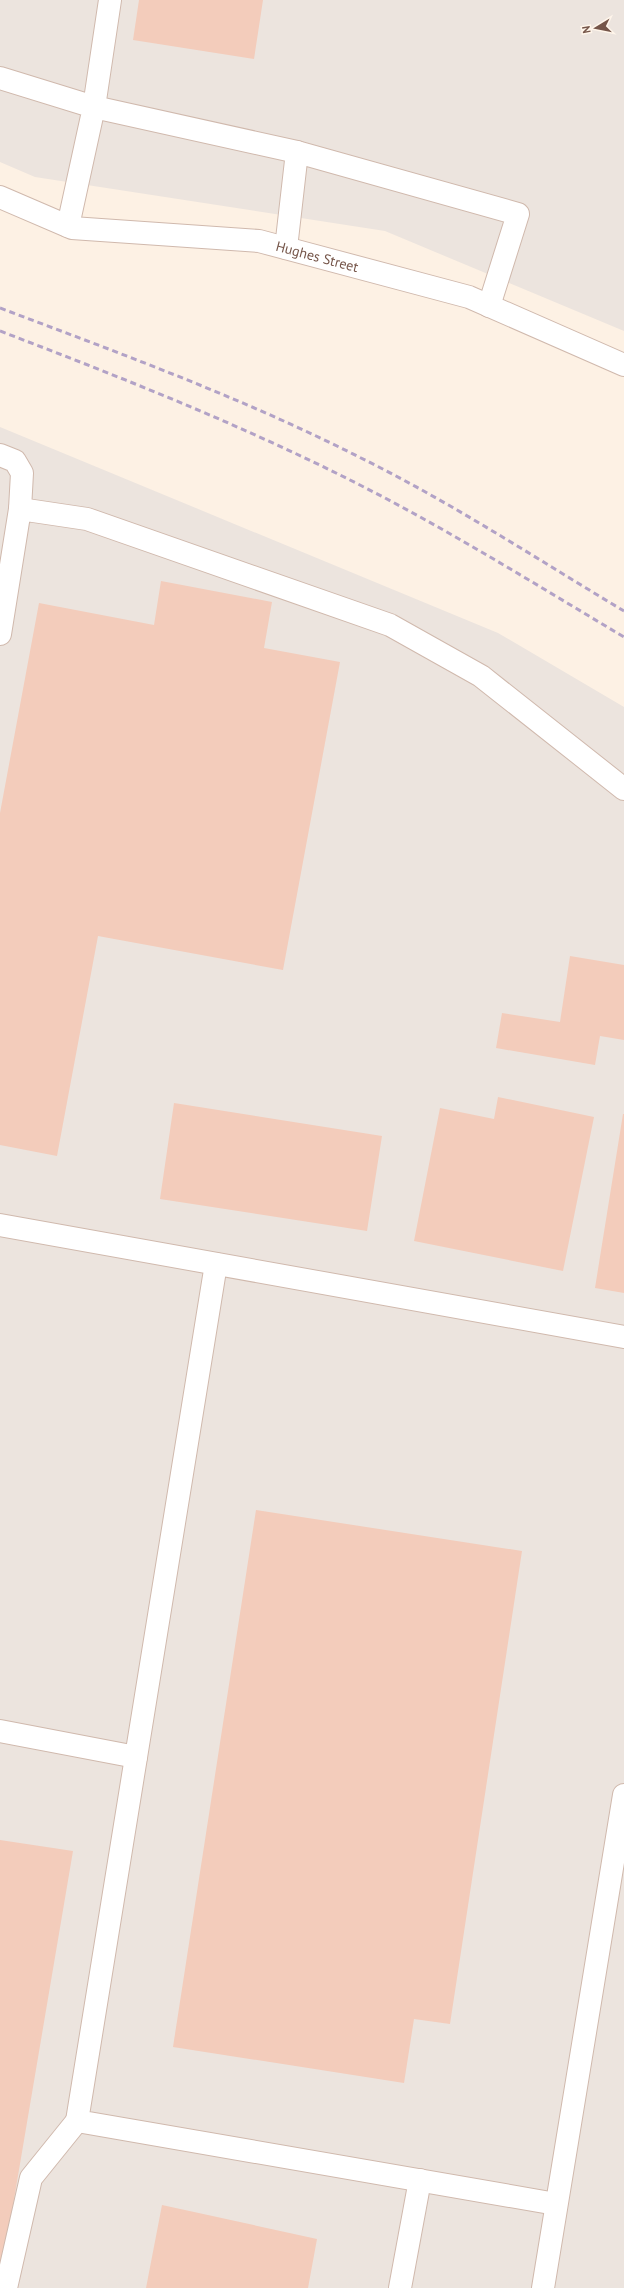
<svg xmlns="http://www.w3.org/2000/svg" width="624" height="2288" font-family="'PT Sans',sans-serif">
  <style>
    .industrial { fill: #ece4de }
    .building { fill: #f3ccbb }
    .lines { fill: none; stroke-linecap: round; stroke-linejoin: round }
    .minor-casing { stroke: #d0b9ad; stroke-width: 24 }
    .minor { stroke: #fff; stroke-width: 22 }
    .rail { stroke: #b2a2c6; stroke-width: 3; stroke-dasharray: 6 4; stroke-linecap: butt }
    .labels { text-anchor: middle; stroke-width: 4; stroke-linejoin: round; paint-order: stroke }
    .street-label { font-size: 14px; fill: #755549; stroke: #fff5ea }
  </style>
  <rect width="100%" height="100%" fill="#fdf1e4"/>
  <path class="industrial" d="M0 0H624V331L385 231 35 177 0 162Z
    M0 427 498 633 624 707V2288H0Z"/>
  <path class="building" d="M139 0H263L254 59 133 40Z
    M161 581 272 602 264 648 340 662 283 970 98 936 57 1156 0 1145V813L39 603 154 625Z
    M570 956 624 965V1040L600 1036 595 1065 496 1048 502 1013 560 1022Z
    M498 1097 594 1117 563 1271 414 1241 440 1108 494 1119Z
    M174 1103 382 1136 367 1231 160 1199Z
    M623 1114H624V1293L595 1288Z
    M256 1510 522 1551 450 2024 414 2019 404 2083 173 2047Z
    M0 1840 73 1851 1 2276H0Z
    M162 2205 317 2239 308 2288H146Z"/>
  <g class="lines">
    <g class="minor-casing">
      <g id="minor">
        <path d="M110 0 94 107 297 152"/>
        <path d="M0 78 94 107 68 226"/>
        <path id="s1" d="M0 197 72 228 259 241 469 297 624 365"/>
        <path d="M286 248 297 152 518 214 489 306"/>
        <path d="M0 455 15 461 22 473 20 509"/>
        <path d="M0 634 20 509 87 519 390 625 481 676 624 789"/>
        <path d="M0 1225 624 1337"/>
        <path d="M216 1264 77 2121 556 2204"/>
        <path d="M0 1731 136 1757"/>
        <path d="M6 2288 31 2178 77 2121"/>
        <path d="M400 2288 420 2180"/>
        <path d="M543 2288 624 1795"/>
      </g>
    </g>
    <use href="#minor" class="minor"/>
    <path class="rail" d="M0 308C122 354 245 399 361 458 452 503 537 559 624 611
      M0 331C136 383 272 437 400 506 476 547 550 593 624 637"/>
  </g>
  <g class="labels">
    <g class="street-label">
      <text dy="5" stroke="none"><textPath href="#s1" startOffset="326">Hughes Street</textPath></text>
    </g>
  </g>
  <g transform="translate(596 28) rotate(260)" stroke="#fff5ea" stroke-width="3" paint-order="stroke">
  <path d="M0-3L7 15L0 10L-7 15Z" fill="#755549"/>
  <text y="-6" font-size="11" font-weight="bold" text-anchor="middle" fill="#755549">N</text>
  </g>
</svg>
